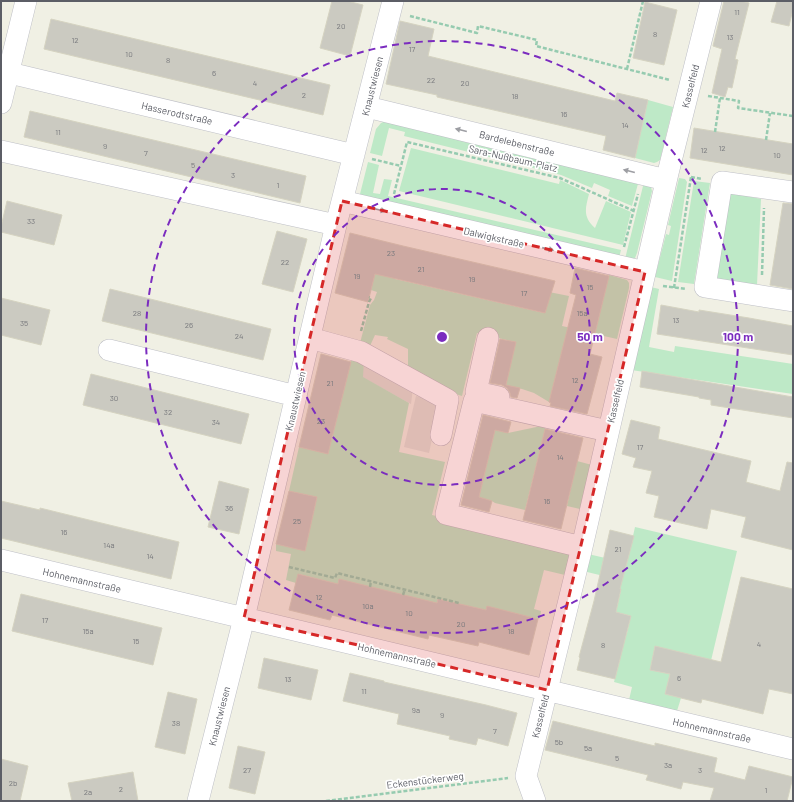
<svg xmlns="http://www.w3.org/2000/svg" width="794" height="802" font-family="Barlow,sans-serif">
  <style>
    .industrial { fill: #e0e1d8 }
    .green { fill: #bee9c7 }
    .building { fill: #cbcac1; stroke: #d5d3c1 }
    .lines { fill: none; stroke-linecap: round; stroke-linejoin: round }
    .minor-casing { stroke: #bebfc6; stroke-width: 22 }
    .path { stroke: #96cbb0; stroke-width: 2.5; stroke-dasharray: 4 2; stroke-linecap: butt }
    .minor { stroke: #fff; stroke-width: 21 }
    .oneway { fill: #9d9ea3 }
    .marked { fill: #d62828; fill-opacity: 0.2; stroke: #d62828; stroke-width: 3; stroke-dasharray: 8 5; stroke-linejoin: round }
    .ring { fill: none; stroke: #7b2cbf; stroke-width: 2; stroke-dasharray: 7 5 }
    .labels { text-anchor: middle; stroke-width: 3.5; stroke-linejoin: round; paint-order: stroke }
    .number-label { font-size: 8px; fill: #78797d }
    .street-label { font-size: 10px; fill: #5c5e66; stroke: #fff }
    .centre { fill: #7b2cbf; stroke: #fff; stroke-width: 2 }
    .ring-label { font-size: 12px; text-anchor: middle; font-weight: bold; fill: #7b2cbf; stroke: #fff; stroke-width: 3.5; stroke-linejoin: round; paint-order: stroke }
  </style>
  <rect width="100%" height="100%" fill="#f0f0e4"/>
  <path class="industrial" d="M364 360 413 388 411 404 362 377Z
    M416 396 440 401 429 453 404 447Z"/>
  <path class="green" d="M648 100 673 107 660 160 657 162 654 163 635 158Z
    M388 120 639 180 632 206 608 196 610 190 594 183 592 188 561 175 404 136 405 132 389 128 382 156 370 153 376 129 381 123Z
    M411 148 559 184 560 180 589 194C585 209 583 217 595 228L606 201 631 212 623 245 399 191Z
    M368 162 379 165 373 193 380 194 384 179 392 180 388 196 621 250 619 258 360 197V194Z
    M679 178 685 179 687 182 672 281 655 277 666 234 669 235 671 226 668 225Z
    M694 181 710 183 694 284 678 282Z
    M644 182 651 187 652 191 637 253 635 258 630 259H625Z
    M728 192 761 199 757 285 715 278Z
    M378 261 395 279 544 313 549 292 569 296 562 326 571 328 563 347 549 402 534 393 522 389 506 385 515 342 477 333 462 396 446 391 408 367V349L387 339 388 337 375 335 369 348 360 343 370 305 374 300 377 292 371 290Z
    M609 275 627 280 629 283V288L617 339 595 334Z
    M651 287 659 289 649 347 674 352 675 346 793 364V394L631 370Z
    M352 357 364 360 363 377 409 403 399 452 445 462 432 515 571 549 565 575 544 570 534 609 541 611 540 618 538 619 488 607 486 610 438 599 437 603 338 584 299 574 296 583 286 580 291 554 276 551V544L305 550 317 497 289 491 299 447 328 454Z
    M546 425 525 510 495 503 492 501 479 497 495 430 508 433Z
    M577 461 592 465 580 509 567 506Z
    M635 527 737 551 705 686 655 646 650 670 670 674 665 694 681 698 677 711 629 700 632 687 614 682 620 660 618 659 627 633 631 616 616 612 621 590 614 588 616 579 583 571 588 554 627 563Z"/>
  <path class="building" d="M332 1H347L363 5 350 56 320 48Z
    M724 1H741L749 3 735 59 738 60 732 88 728 87 725 97 712 93 722 49 713 46Z
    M777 1H793V9L789 26 771 22Z
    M645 2 677 10 664 65 633 58Z
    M51 19 330 85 323 115 44 49Z
    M400 21 434 29 428 56 615 101 617 93 648 100 635 158 603 150 606 136 485 108 437 97V95L386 84Z
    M30 111 306 176 300 203 24 137Z
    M694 128 793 144V175L690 158Z
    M7 201 62 215 54 245 1 232V227Z
    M783 203 793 204V289L770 285Z
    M277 231 307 239 293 292 262 284Z
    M350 233 403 246 555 281 545 313 375 274 368 302 335 293Z
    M575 268 609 276 590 354 602 357 587 414 550 406 551 403 549 402 576 295 570 293Z
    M110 289 271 329 263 360 102 321Z
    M1 298 50 310 41 345 1 335Z
    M661 305 699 312V310L749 318 793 326V355L657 334Z
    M500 339 516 342 506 385 520 388 517 398 511 397 510 393 507 388 502 385 490 383Z
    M321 354 351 362 328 454 299 447Z
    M642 371 793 397V418L711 405V400L699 398V397L640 387Z
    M91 374 249 414 241 444 83 405Z
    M483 415 511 422 508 433 495 430 479 497 492 501 489 512 461 505Z
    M631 420 660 427 658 439 751 461 746 482 780 491 787 462 793 463V550L741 537 746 517 711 509 707 529 654 517 659 496 646 493 652 471 633 467 636 458 622 454Z
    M545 429 583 438 561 529 523 520Z
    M219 481 249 489 239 534 208 527Z
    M289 491 317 497 305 551 276 544Z
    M1 501 40 510V508L179 542 171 579 1 538Z
    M610 530 634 536 620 589H621L616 612 631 616 615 679 577 670 580 658 579 657 594 601Z
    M298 574 338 584 339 579 437 603 438 599 486 610 487 606 538 619 529 655 479 642 478 646 429 635 428 639 332 615 330 620 289 610Z
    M741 577 793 589V694L769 689 763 714 702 699 701 703 665 694 670 674 650 670 655 646 721 662Z
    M21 594 162 628 153 665 12 631Z
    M264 658 318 670 311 700 258 688Z
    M350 673 384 681V682L486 705 517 713 508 746 478 738 476 745 449 739 450 736 397 724 399 714 343 701Z
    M168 692 197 699 185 754 155 747Z
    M553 721 655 746V743L717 758 714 772 745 780 749 766 793 777 787 801H710L714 788 683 782 681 789 646 780 648 775 545 750Z
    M238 746 265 752 255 794 229 788Z
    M1 759 28 766 20 801H1Z
    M133 772 138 801H72L68 783Z"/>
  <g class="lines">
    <g class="minor-casing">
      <path id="minor" d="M1 71 354 155
        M1 103 26 1
        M367 107 666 180
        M1 151 336 225
        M793 192 722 182 705 287 793 301
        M342 201 645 272
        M310 338 361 352 448 400 441 435
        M488 338 476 392 499 397
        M109 350 296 396
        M582 547 446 514 474 401 608 431
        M1 560 793 749
        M198 801 244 618 336 225 393 1
        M535 801 526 776 582 547 668 173 711 1"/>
    </g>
    <path class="path" d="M410 16 477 33 478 26 537 40 536 46 670 80
      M627 69 643 1
      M708 96 739 101 738 108 793 116
      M715 132 720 98
      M766 140 770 113
      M372 159 401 166
      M691 177 702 179
      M394 194 407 142 560 178 634 211
      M624 247 638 194
      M762 275 764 208
      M663 286 686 289
      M674 288 691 177
      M361 331 369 302 371 298 369 297
      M289 567 335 578 337 573 459 603
      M370 587 371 581
      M403 595 405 589
      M326 801 508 778"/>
    <use href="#minor" class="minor"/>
  </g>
  <defs><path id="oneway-solid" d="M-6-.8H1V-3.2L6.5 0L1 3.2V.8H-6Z"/></defs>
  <g class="oneway">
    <use href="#oneway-solid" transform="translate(461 130) rotate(-166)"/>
    <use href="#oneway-solid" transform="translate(629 171) rotate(-166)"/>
    <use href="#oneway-solid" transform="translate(380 210) rotate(13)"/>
    <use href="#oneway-solid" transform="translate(548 249) rotate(13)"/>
  </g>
  <path class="marked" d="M342 201 645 272 547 690 244 618Z"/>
  <g class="ring">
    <circle cx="442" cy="337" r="148"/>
    <circle cx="442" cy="337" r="296"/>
  </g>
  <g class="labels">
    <g class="number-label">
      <text x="737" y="15">11</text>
      <text x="341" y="29">20</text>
      <text x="655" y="37">8</text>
      <text x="730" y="40">13</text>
      <text x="75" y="43">12</text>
      <text x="412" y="52">17</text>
      <text x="129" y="57">10</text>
      <text x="168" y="63">8</text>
      <text x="214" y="76">6</text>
      <text x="431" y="83">22</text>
      <text x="255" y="86">4</text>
      <text x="465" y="86">20</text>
      <text x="304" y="98">2</text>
      <text x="515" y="99">18</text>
      <text x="564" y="117">16</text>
      <text x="625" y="128">14</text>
      <text x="58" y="135">11</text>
      <text x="105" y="149">9</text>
      <text x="722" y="151">12</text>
      <text x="704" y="153">12</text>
      <text x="146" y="156">7</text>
      <text x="777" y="158">10</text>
      <text x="193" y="168">5</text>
      <text x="233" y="178">3</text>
      <text x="278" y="188">1</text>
      <text x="31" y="224">33</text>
      <text x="391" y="256">23</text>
      <text x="285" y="265">22</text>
      <text x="421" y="272">21</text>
      <text x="357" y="279">19</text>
      <text x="472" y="282">19</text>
      <text x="590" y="290">15</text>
      <text x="524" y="296">17</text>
      <text x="137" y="316">28</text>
      <text x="582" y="316">15a</text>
      <text x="676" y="323">13</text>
      <text x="24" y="326">35</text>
      <text x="189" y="328">26</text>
      <text x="239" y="339">24</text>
      <text x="575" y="383">12</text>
      <text x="330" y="386">21</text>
      <text x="114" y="401">30</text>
      <text x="168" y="415">32</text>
      <text x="321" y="424">23</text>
      <text x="216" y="425">34</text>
      <text x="640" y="450">17</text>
      <text x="560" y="460">14</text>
      <text x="547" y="504">16</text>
      <text x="229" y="511">36</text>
      <text x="297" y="524">25</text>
      <text x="64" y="535">16</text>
      <text x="109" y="548">14a</text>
      <text x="618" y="552">21</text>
      <text x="150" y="559">14</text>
      <text x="319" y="600">12</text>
      <text x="368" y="609">10a</text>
      <text x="409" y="616">10</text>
      <text x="45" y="623">17</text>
      <text x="461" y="627">20</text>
      <text x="88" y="634">15a</text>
      <text x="511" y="634">18</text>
      <text x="136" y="644">15</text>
      <text x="759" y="647">4</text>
      <text x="603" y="648">8</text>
      <text x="679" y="681">6</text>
      <text x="288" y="682">13</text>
      <text x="364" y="694">11</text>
      <text x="416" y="713">9a</text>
      <text x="442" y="718">9</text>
      <text x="176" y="726">38</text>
      <text x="495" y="734">7</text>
      <text x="559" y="745">5b</text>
      <text x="588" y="751">5a</text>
      <text x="617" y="761">5</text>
      <text x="668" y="768">3a</text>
      <text x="247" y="773">27</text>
      <text x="700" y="773">3</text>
      <text x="13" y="786">2b</text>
      <text x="121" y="792">2</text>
      <text x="766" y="793">1</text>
      <text x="88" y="795">2a</text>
    </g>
    <g class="street-label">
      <text transform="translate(372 86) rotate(-76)" y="4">Knaustwiesen</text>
      <text transform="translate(690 86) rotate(-76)" y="4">Kasselfeld</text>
      <text transform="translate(177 113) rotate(13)" y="4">Hasserodtstraße</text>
      <text transform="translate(517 143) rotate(14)" y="4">Bardelebenstraße</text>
      <text transform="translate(513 158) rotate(13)" y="4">Sara-Nußbaum-Platz</text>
      <text transform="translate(494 237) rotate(13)" y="4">Dalwigkstraße</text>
      <text transform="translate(295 401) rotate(-77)" y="4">Knaustwiesen</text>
      <text transform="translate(615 401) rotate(-77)" y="4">Kasselfeld</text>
      <text transform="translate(82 580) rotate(13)" y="4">Hohnemannstraße</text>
      <text transform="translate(397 655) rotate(13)" y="4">Hohnemannstraße</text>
      <text transform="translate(219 716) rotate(-76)" y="4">Knaustwiesen</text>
      <text transform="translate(540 716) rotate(-76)" y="4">Kasselfeld</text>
      <text transform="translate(712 730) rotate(13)" y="4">Hohnemannstraße</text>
      <text transform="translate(425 780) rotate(-7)" y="4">Eckenstückerweg</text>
    </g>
  </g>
  <circle cx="442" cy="337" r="6" class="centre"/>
  <g class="ring-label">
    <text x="590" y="341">50 m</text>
    <text x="738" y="341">100 m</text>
  </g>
  <rect width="794" height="802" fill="none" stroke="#5c5e66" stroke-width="4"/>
</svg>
